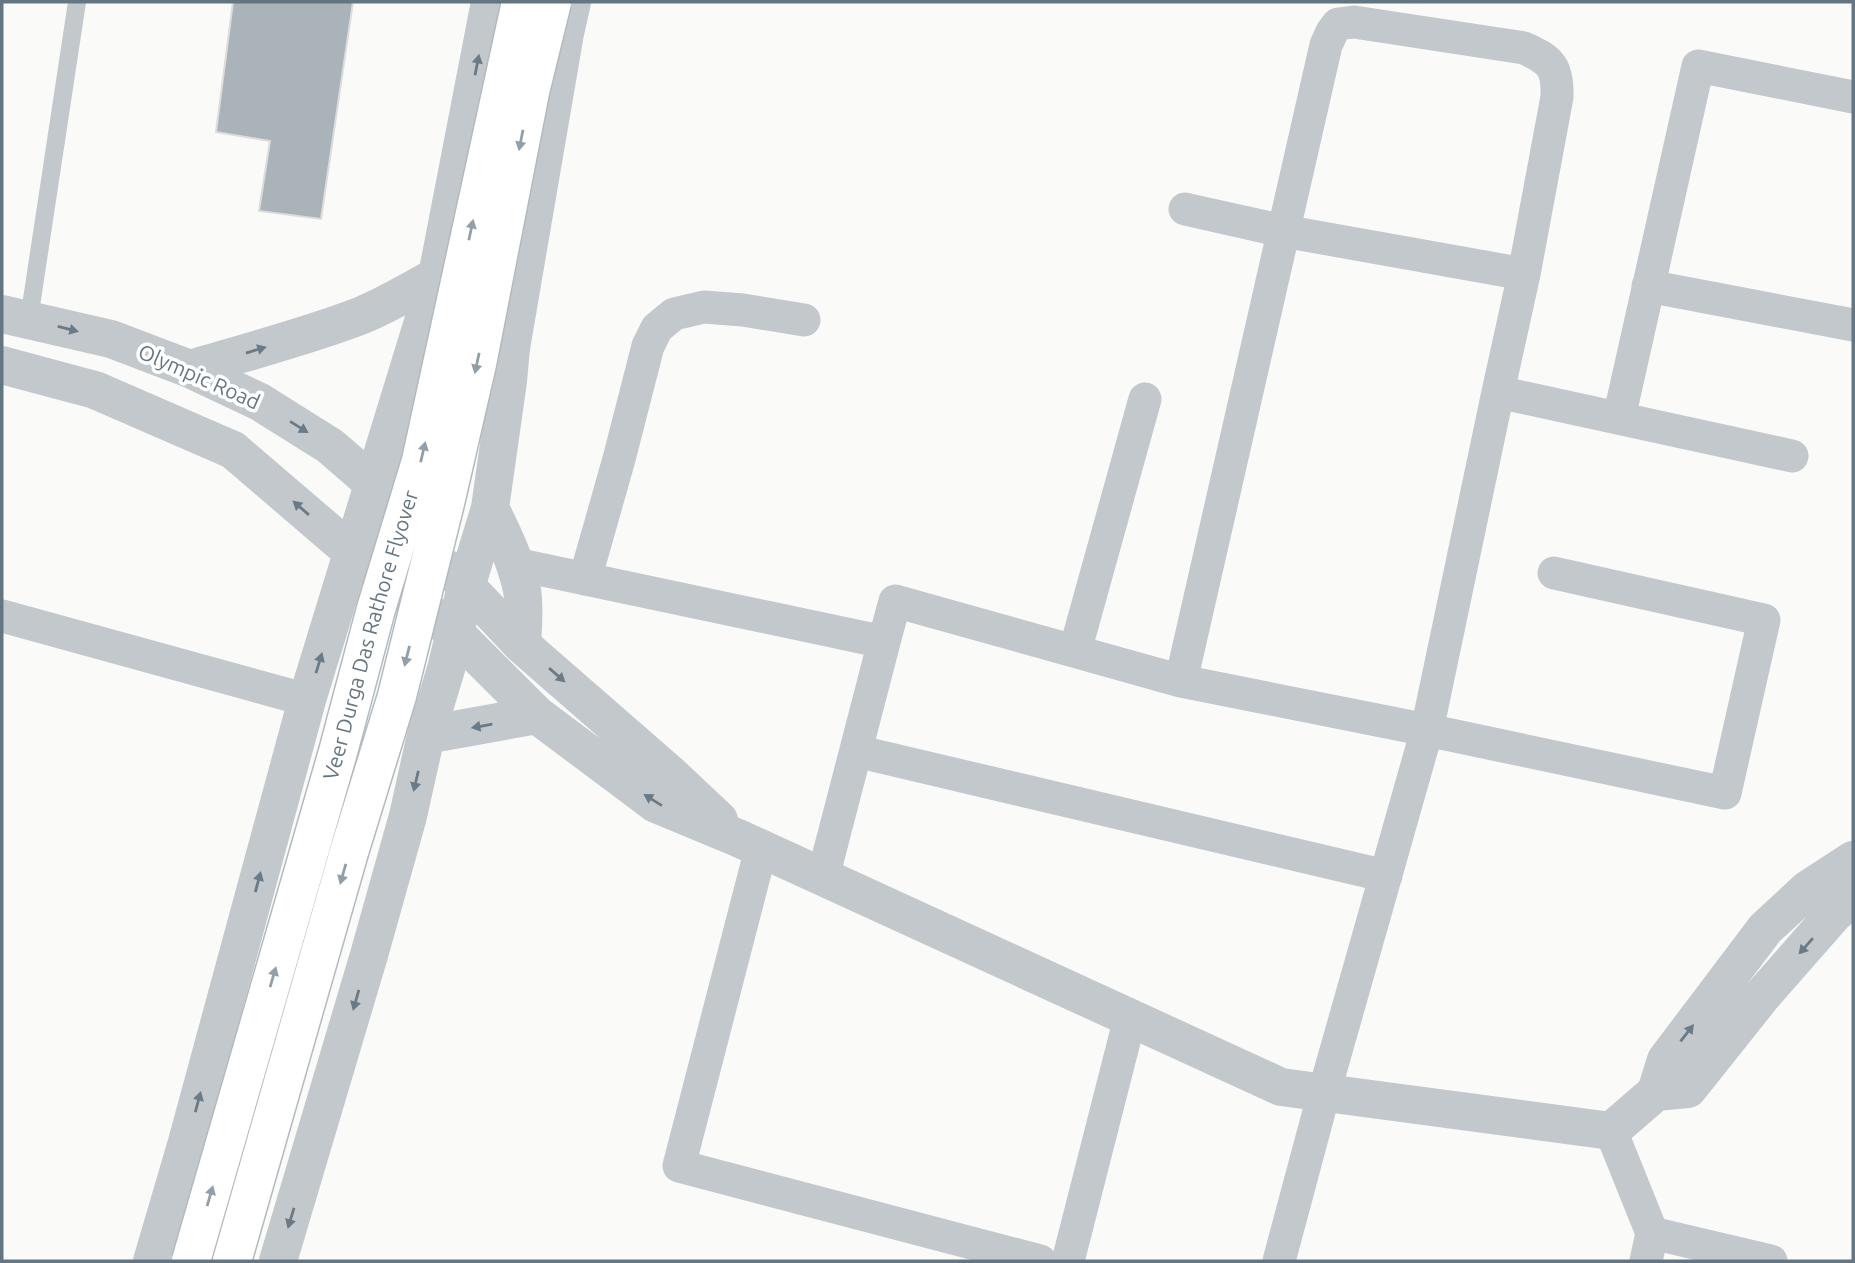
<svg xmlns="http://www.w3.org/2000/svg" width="1855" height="1263" font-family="Ubuntu,sans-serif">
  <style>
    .building { fill: #aab3b9; stroke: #dcdcda; stroke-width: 2 }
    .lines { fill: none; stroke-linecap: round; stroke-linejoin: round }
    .service { stroke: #c3c8cc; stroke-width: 18 }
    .minor { stroke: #c3c8cc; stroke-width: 33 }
    .tertiary { stroke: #c3c8cc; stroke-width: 38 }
    .secondary-bridge-casing { stroke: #b3babf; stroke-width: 41; stroke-linecap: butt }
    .secondary-bridge { stroke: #fff; stroke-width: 38 }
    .oneway { fill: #6a7a87 }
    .oneway2 { fill: #939fa8 }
    .labels { text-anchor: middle; stroke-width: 7; stroke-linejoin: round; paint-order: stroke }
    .street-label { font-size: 21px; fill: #657683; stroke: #fff }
  </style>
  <rect width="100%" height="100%" fill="#fafaf8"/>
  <path class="building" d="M233 2H353L321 219 259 211 270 141 216 132Z"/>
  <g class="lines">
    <path class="service" d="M29 319 77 2"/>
    <path class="minor" d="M1185 209 1283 231 1524 274 1498 392 1427 730 1725 793 1764 620 1554 573
      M1648 286 1853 325
      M1498 392 1792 456
      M1619 418 1698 66 1853 97
      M515 564 884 642 823 877
      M585 579 619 459 648 346 657 328 674 314 704 307 743 310 804 320
      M2 616 307 700
      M884 642 895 601 1181 681 1326 45 1332 32 1338 24 1354 22 1524 48C1551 60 1558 67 1557 97L1524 274
      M1075 651 1145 399
      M1181 681 1427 730 1324 1093 1279 1261
      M856 751 1386 876
      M761 849 679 1166 1040 1261
      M1611 1131 1652 1233 1646 1261
      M1652 1233 1771 1261
      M1068 1261 1130 1018"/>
    <path class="tertiary" d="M2 314 111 339 190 369 260 402 330 446 374 484 390 502
      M2 365 95 390 233 450 352 552 454 632 537 715 656 804 738 838 1281 1087 1611 1131 1656 1092 1666 1060 1765 929 1807 890 1853 860
      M190 369C247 352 305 337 360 316 387 305 412 290 437 276L449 280
      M490 508C503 534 516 561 522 590 525 608 523 627 522 645
      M451 570 522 645 670 774 719 820
      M426 735 537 715
      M1656 1092 1688 1089 1762 996 1833 915 1853 897
      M152 1261 187 1142 307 700 437 276 490 2
      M278 1261 369 955 408 816 426 735 446 669 466 587 490 508 508 381 511 348 565 33 572 2"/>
    <g class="secondary-bridge-casing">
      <g id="secondary-bridge">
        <path id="s1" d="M191 1261 338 752 376 609 421 461 521 2"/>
        <path d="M232 1261 349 852 397 696 445 503 477 364 530 92 552 2"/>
      </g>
    </g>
    <use href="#secondary-bridge" class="secondary-bridge"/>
  </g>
  <defs><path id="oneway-solid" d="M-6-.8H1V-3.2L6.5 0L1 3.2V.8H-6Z" transform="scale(1.75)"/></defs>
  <g class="oneway">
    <use href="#oneway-solid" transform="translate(477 65) rotate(-79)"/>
    <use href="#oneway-solid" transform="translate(68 329) rotate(14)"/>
    <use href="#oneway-solid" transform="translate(256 350) rotate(-17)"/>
    <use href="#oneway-solid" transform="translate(299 427) rotate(32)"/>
    <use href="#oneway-solid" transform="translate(301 508) rotate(-139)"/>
    <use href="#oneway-solid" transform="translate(319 663) rotate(-73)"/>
    <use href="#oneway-solid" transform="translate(557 675) rotate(41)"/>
    <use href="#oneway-solid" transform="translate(482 726) rotate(170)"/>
    <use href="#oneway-solid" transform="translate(416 781) rotate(103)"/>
    <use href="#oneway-solid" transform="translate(653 800) rotate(-148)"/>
    <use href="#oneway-solid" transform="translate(258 882) rotate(-75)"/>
    <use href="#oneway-solid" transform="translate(1806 946) rotate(131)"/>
    <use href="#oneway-solid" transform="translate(356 1000) rotate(106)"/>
    <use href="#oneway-solid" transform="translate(1687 1033) rotate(-52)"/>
    <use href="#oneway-solid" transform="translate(198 1102) rotate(-75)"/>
    <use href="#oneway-solid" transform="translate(291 1218) rotate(107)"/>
  </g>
  <g class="oneway2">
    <use href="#oneway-solid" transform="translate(521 140) rotate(101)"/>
    <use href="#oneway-solid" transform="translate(471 230) rotate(-78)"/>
    <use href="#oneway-solid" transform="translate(477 363) rotate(102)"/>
    <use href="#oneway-solid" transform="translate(423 452) rotate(-77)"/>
    <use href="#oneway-solid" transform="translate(407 656) rotate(104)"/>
    <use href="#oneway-solid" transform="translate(343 874) rotate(106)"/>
    <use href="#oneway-solid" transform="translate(273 977) rotate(-74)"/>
    <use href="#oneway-solid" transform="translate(210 1196) rotate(-74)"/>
  </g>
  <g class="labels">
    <g class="street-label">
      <text transform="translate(199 377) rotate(24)" y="7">Olympic Road</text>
      <text dy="7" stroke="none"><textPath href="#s1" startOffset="651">Veer Durga Das Rathore Flyover</textPath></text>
    </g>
  </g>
  <rect width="1855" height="1263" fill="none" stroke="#657683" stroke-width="7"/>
</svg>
